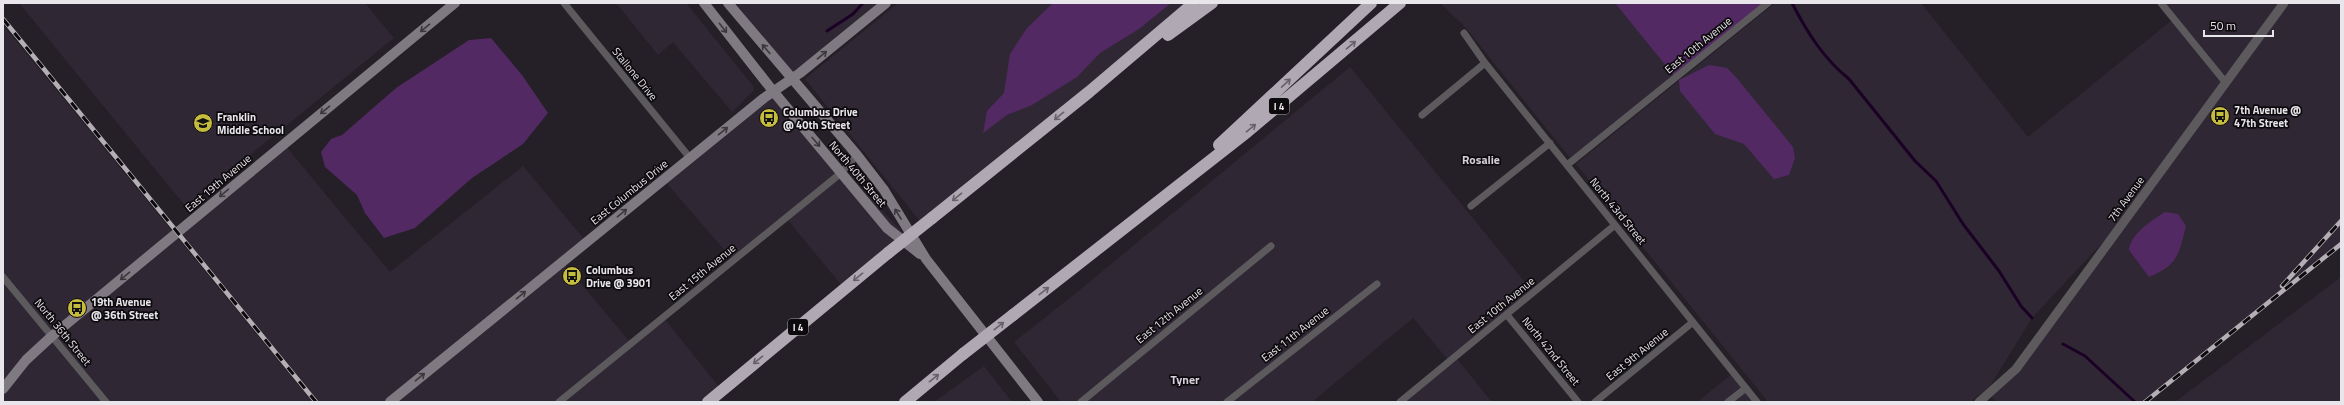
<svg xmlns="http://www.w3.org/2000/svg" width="2344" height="405" font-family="'Titillium Web',sans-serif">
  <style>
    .built { fill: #302734 }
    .green { fill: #522962 }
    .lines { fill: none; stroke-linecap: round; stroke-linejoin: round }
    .stream { stroke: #1b0125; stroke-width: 3 }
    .minor { stroke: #5d5a5e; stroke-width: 7 }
    .tertiary { stroke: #5d5a5e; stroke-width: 9 }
    .secondary { stroke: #7f7a81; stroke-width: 10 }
    .motorway { stroke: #b0a9b4; stroke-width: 12 }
    .rail-casing { stroke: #b3afb5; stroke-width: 4.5 }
    .rail { stroke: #0d0a0e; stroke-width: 3; stroke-dasharray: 9; stroke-linecap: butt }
    .motorway-bridge { stroke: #b0a9b4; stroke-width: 12 }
    .oneway { stroke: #3b373c }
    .oneway2 { stroke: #676169 }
    .labels { text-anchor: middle; stroke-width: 3.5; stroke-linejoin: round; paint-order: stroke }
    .shield { fill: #0d0a0e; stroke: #a7a4a9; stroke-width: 1 }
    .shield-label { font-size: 10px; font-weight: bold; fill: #e9e6eb }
    .street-label { font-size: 11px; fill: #e9e6eb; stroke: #0d0a0e }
    .poi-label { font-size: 11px; font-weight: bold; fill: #e9e6eb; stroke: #0d0a0e; text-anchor: start }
    .neighbourhood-label { font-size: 12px; font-weight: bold; fill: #d7cfdb; stroke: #0d0a0e }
  </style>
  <rect width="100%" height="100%" fill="#251f27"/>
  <path class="built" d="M19 3H365L394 38 186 207Z
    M616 3H686L754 87 753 91 732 112 673 42 658 55Z
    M736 3H878L790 75Z
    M898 3H1197L923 225 805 79Z
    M1440 3H1615L1674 76 1570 158 1466 28Z
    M1775 3H1921L2028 137 2172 20 2225 84 2117 227 2032 318 1990 386 1970 402H1768L1576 164Z
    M2163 3H2280L2224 80Z
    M2285 3H2341V242L2145 402H1996L1990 394 2018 367Z
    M3 25 312 402H3Z
    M1350 67 1533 292 1448 360 1413 318 1312 402H1061L1014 342 1076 293Z
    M776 91 844 170 909 239 847 292 786 218 732 259 664 180Z
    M285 145 390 272 523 166 585 240 386 402H319L180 231Z
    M563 262 631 343 663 317 724 393 712 402H391Z
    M2341 277V402H2175Z
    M1457 359 1492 402H1404Z
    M984 366 1012 402H934Z
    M1732 374 1755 402H1697Z"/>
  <path class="green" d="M1053 3H1171L1139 29 1100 53 1077 77 1032 105 1007 115 983 133 987 111 1004 93 1010 54 1027 28Z
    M1615 3H1764L1674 76Z
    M491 38 522 75 548 113 523 144 472 178 415 228 384 238 365 213 357 195 325 167 321 152 331 139 342 135 396 88 469 40Z
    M1709 65 1727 68 1736 77 1793 147 1795 158 1789 175 1774 179 1744 144 1715 134 1680 91 1679 80Z
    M2165 212 2178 214 2186 226C2179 254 2178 265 2149 277L2129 250C2131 233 2151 221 2165 212Z"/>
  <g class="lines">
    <path class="stream" d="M1792 3C1807 32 1823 58 1849 79L1915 161 1936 181 1963 224 1999 271 2021 306 2032 318
      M827 31 853 14 863 3
      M2063 344 2085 356 2135 402"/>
    <path class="minor" d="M564 3 690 158
      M2161 3 2226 83
      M1464 33 1485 63 1757 402
      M1422 115 1485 63
      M1567 165 1768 3
      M1471 206 1550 143
      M3 277 106 402
      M1507 315 1578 402
      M559 402 841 173 857 155
      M1081 402 1271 246
      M1227 402 1377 284
      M1400 402 1615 225
      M1595 402 1693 322
      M1728 402 1746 388"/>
    <path class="tertiary" d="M1979 402 2016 369 2284 3"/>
    <path class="secondary" d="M704 3 773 91 887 228 920 254
      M728 3 857 155 884 190 926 259 1038 402
      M3 389 26 360 52 336 455 3
      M390 402 764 98 800 73 886 3"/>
    <path class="motorway" d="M1168 35 1212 3
      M1219 145 1371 3
      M932 218 1089 92 1194 3
      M1013 315 1247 132 1400 3
      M708 402 888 253
      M905 402 963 354"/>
    <g class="rail-casing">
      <path id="rail" d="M3 19 316 402
        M2282 286 2341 221
        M2145 402 2341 244"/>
    </g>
    <use href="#rail" class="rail"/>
    <path class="motorway-bridge" d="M888 253 932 218
      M963 354 1013 315"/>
  </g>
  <defs><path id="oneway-shaft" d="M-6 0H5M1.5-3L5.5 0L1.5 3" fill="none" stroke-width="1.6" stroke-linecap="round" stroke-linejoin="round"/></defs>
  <g class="oneway">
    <use href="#oneway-shaft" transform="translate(425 28) rotate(141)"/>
    <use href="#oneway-shaft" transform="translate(723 28) rotate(52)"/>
    <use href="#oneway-shaft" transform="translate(766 49) rotate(-130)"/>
    <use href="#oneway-shaft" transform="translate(822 55) rotate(-40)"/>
    <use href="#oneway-shaft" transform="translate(325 110) rotate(141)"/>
    <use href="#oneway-shaft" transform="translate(723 131) rotate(-39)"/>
    <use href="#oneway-shaft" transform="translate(816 142) rotate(50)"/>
    <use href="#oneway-shaft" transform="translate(224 193) rotate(140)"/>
    <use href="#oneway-shaft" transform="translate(622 213) rotate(-39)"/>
    <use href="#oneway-shaft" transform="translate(898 214) rotate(-122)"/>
    <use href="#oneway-shaft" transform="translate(125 276) rotate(141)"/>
    <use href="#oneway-shaft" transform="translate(521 295) rotate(-39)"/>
    <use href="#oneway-shaft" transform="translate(420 377) rotate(-39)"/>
  </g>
  <g class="oneway2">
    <use href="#oneway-shaft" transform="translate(1351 45) rotate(-40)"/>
    <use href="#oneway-shaft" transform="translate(1286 83) rotate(-43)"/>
    <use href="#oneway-shaft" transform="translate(1059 116) rotate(141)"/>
    <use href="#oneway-shaft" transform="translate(1251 128) rotate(-39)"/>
    <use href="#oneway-shaft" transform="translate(957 197) rotate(141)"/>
    <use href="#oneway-shaft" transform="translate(858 277) rotate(141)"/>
    <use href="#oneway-shaft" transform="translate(1044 291) rotate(-38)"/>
    <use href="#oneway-shaft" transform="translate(999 326) rotate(-38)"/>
    <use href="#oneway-shaft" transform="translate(758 360) rotate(141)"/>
    <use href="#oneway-shaft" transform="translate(934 378) rotate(-39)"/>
  </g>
  <defs>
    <g id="bus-disc" transform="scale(1)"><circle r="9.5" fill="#c5bc3d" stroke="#0d0a0e"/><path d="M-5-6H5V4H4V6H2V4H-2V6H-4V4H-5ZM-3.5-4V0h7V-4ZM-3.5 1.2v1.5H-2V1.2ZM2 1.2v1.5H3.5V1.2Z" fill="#111"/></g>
    <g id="school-disc" transform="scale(1)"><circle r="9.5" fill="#c5bc3d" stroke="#0d0a0e"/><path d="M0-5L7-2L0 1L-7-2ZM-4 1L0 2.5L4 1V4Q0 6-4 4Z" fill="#111"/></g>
  </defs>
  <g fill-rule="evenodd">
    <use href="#bus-disc" x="2220" y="116"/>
    <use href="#bus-disc" x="769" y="118"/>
    <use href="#school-disc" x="203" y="123"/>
    <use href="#bus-disc" x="572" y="276"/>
    <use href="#bus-disc" x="77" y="308"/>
  </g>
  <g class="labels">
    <g class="shield">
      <rect x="1269" y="98" width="20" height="16" rx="3"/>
      <rect x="788" y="319" width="20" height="16" rx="3"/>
    </g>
    <g class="shield-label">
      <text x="1279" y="110">I 4</text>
      <text x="798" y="331">I 4</text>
    </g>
    <g class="street-label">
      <text transform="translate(1698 45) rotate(-39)" y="4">East 10th Avenue</text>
      <text transform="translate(635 74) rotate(51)" y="4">Stallone Drive</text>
      <text transform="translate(858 174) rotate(50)" y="4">North 40th Street</text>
      <text transform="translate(218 183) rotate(-40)" y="4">East 19th Avenue</text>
      <text transform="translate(629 192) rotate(-39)" y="4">East Columbus Drive</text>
      <text transform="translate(2126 199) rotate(-54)" y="4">7th Avenue</text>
      <text transform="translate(1618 211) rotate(51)" y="4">North 43rd Street</text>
      <text transform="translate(702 272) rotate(-39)" y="4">East 15th Avenue</text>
      <text transform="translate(1501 305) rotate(-39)" y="4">East 10th Avenue</text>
      <text transform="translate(1169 315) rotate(-39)" y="4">East 12th Avenue</text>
      <text transform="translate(63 332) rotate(51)" y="4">North 36th Street</text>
      <text transform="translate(1295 334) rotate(-38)" y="4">East 11th Avenue</text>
      <text transform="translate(1551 351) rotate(51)" y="4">North 42nd Street</text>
      <text transform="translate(1637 354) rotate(-39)" y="4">East 9th Avenue</text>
    </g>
    <g class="poi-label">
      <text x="2234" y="114">7th Avenue @<tspan x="2234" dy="13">47th Street</tspan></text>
      <text x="783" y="116">Columbus Drive<tspan x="783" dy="13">@ 40th Street</tspan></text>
      <text x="217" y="121">Franklin<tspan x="217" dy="13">Middle School</tspan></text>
      <text x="586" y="274">Columbus<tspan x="586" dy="13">Drive @ 3901</tspan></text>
      <text x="91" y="306">19th Avenue<tspan x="91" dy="13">@ 36th Street</tspan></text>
    </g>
    <g class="neighbourhood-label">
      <text x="1481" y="164">Rosalie</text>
      <text x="1185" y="384">Tyner</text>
    </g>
  </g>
  <rect width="2344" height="405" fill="none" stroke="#e9e6eb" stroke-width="8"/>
  <path d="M2204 30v6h69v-6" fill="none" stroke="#e9e6eb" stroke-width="2"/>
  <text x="2210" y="30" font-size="12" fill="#e9e6eb" stroke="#0d0a0e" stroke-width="3" paint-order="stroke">50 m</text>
</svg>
